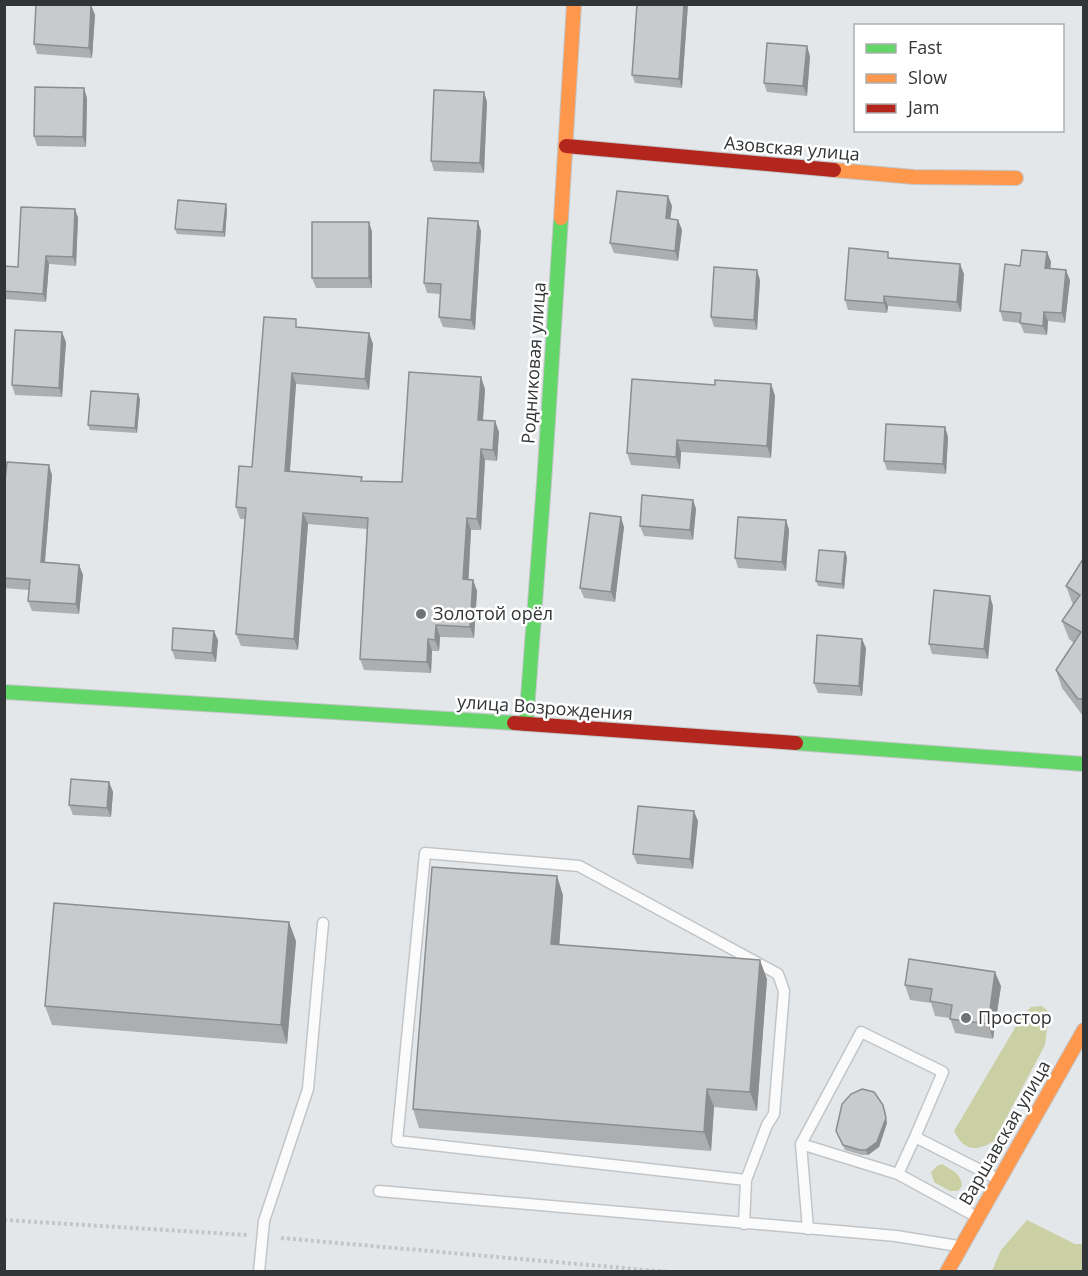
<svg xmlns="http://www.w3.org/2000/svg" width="1088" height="1276" font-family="'Open Sans',sans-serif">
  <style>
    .green { fill: #cad0a4 }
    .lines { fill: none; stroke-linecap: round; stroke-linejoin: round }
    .lane-casing { stroke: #c2c5c7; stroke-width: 13 }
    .fast-casing { stroke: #c2c5c7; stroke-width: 16 }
    .slow-casing { stroke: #c2c5c7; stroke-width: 16 }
    .jam-casing { stroke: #c2c5c7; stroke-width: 16 }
    .path { stroke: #c4c5c7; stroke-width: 4; stroke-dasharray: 3 3; stroke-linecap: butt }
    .lane { stroke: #fbfbfc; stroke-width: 10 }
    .fast { stroke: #63d668; stroke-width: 14 }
    .slow { stroke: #ff974d; stroke-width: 14 }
    .jam { stroke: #b3261e; stroke-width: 14 }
    .wall { fill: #acaeaf }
    .shaded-wall { fill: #8c8d8f }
    .building { fill: #c8cacc; stroke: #8c8d8f; stroke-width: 1.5 }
    .poi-dot { fill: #707376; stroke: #fff; stroke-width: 2 }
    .labels { text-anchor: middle; stroke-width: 5; stroke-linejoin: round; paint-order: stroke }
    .street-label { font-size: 18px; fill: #323537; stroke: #fff }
    .poi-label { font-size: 18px; fill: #323537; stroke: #fff; text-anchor: start }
  </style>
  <rect width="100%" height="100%" fill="#e4e7ea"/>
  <path class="green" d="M1042 1006 1049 1012 1045 1045 994 1141C976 1152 964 1151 954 1131L1022 1016 1031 1007Z
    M942 1164C952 1170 961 1173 962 1186L958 1191H950L934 1182 931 1172 937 1166Z
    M1027 1220 1075 1244H1083V1271H992L1001 1250Z"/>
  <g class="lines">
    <g class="lane-casing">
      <path id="lane" d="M801 1144 808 1229
        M898 1174 801 1144 861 1032 943 1072 915 1137
        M379 1191 896 1236 958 1246
        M977 1217 898 1174 915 1137 1000 1180
        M744 1224 746 1180 397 1141 425 853 579 866 778 974 784 991 774 1114 767 1125 746 1180
        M259 1272 264 1221 308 1089 323 923"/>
    </g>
    <g class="fast-casing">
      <path id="fast" d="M4 692 514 723
        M526 724 544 483 561 218
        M796 743 1084 764"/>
    </g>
    <g class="slow-casing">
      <path id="slow" d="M834 170 914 177 1016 178
        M561 218 574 4
        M947 1272 1084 1030"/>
    </g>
    <g class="jam-casing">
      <path id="jam" d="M566 146 834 170
        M514 723 796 743"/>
    </g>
    <path class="path" d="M4 1220 247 1235
      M281 1238 669 1272"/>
    <use href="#lane" class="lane"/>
    <use href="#fast" class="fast"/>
    <use href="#slow" class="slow"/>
    <use href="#jam" class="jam"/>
  </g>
  <path class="wall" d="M637 4H688L682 88 635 83 632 75Z
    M91 5 95 15 92 58 37 54 34 44Z
    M810 56 807 96 767 92 764 83Z
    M484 92 487 102 484 173 434 171 431 161Z
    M87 98 86 147 37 146 34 136Z
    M668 196 672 206 670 219 678 220 682 230 678 261 614 253 610 243Z
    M75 209 78 218 76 266 49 264 46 302 4 299V266L18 267Z
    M227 209 225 237 177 234 175 229Z
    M369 222 372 232V288H316L312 278Z
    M481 231 475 330 443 327 439 317 441 294 427 293 424 283Z
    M1047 252 1051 262 1050 269 1070 280 1065 323 1048 321 1047 335 1024 333 1020 323 1003 321 1000 311 1020 266Z
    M891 259 964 274 961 312 888 306 887 313 848 310 845 300Z
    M760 280 757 330 714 327 711 317Z
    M299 327 369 333 373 344 369 390 296 384 290 471 363 481 402 482 485 389 483 420 495 421 499 432 497 461 485 460 481 530H471L468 580H473L477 591 474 638 440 637 439 651H432L431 673 364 670 360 659 367 529 308 524 298 650 241 646 236 634 246 519H240L236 507 252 467Z
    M66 342 62 397 15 395 12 385Z
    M771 384 775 396 771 458 681 452 680 469 631 465 627 453 715 385Z
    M138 394 140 399 137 433 90 430 88 425Z
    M945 427 948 437 946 474 887 470 884 461Z
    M52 475 45 562 79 565 83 575 79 614 32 611 28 601 29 590 4 588V489Z
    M693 500 696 509 693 540 644 536 640 526Z
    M786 520 789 530 786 571 738 568 735 558Z
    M624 527 615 602 584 598 580 588Z
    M845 552 847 557 844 589 818 586 816 581Z
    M1083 559V716L1062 688 1056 670 1074 643 1069 639 1062 621 1073 605 1066 586Z
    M993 606 988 659 932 654 929 644Z
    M218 640 216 662 175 659 172 650Z
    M866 648 862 696 818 693 814 683Z
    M109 782 113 792 111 817 73 815 69 805Z
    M698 821 693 869 637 864 633 854Z
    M563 895 559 945 767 979 757 1111 714 1107 711 1151 419 1128 413 1109Z
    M296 941 287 1044 52 1025 45 1006Z
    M905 985 1001 986 993 1039 955 1033 950 1018 935 1016 931 1003 910 1000Z
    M885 1110 887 1123 879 1147 868 1155H862L845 1150 836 1131Z"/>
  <path class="shaded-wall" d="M684 4H688L682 88 679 79Z
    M91 5 95 15 92 58 89 48Z
    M807 46 810 56 807 96 803 86Z
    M84 88 87 98 86 147 83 137Z
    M484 92 487 102 484 173 480 163Z
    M668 196 672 206 669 228 666 218Z
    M226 204 227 209 225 237 223 232Z
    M75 209 78 218 76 266 73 257Z
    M678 220 682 230 678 261 675 251Z
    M478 221 481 231 475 330 471 320Z
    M369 222 372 232V288L369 278Z
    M1047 252 1051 262 1049 278 1045 268Z
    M46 256 49 264 46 302 43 294Z
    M960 264 964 274 961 312 957 302Z
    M757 270 760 280 757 330 754 320Z
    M1066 270 1070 280 1065 323 1062 313Z
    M884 296 888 306 887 313 884 303Z
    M1044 312 1048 321 1047 335 1043 326Z
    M62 332 66 342 62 397 59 388Z
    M369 333 373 344 369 390 365 379Z
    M292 373 296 384 289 482 285 471Z
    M481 377 485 389 482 432 478 420Z
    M771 384 775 396 771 458 767 446Z
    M138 394 140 399 137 433 135 428Z
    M495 421 499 432 497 461 493 450Z
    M945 427 948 437 946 474 943 464Z
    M677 440 681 452 680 469 676 457Z
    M481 449 485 460 481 530 477 519Z
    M49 465 52 475 44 572 41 562Z
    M693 500 696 509 693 540 690 530Z
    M303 513 308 524 298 650 294 639Z
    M621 517 624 527 615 602 611 592Z
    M467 518 471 530 468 591 463 579Z
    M786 520 789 530 786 571 782 562Z
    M845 552 847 557 844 589 842 584Z
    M79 565 83 575 79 614 76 604Z
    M473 580 477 591 474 638 470 627Z
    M990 596 993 606 988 659 984 649Z
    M436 625 440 637 439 651 435 640Z
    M214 631 218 640 216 662 212 653Z
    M428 639 432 651 431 673 427 662Z
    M862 639 866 648 862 696 859 686Z
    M109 782 113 792 111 817 107 808Z
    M694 811 698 821 693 869 690 859Z
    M557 876 563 895 558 963 551 944Z
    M289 922 296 941 287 1044 281 1025Z
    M760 960 767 979 757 1111 750 1092Z
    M995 972 1001 986 993 1039 988 1024Z
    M707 1089 714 1107 711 1151 704 1132Z
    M883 1105 887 1123 879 1147 868 1155 866 1150Z"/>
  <path class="building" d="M36 4 91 5 89 48 34 44Z
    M637 4H684L679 79 632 75Z
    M767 43 807 46 803 86 764 83Z
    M35 87 84 88 83 137 34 136Z
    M434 90 484 92 480 163 431 161Z
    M617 191 668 196 666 218 678 220 675 251 610 243Z
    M178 200 226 204 223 232 175 229Z
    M21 207 75 209 73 257 46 256 43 294 4 291V266L18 267Z
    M428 218 478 221 471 320 439 317 441 284 424 283Z
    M312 222H369V278H312Z
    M849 248 888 252V258L960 264 957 302 884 296V303L845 300Z
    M1022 250 1047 252 1045 268 1066 270 1062 313 1044 312 1043 326 1020 323 1021 313 1000 311 1005 264 1020 266Z
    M714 267 757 270 754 320 711 317Z
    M264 317 296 319V327L369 333 365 379 292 373 285 471 362 477 361 481 402 482 409 372 481 377 478 420 495 421 493 450 481 449 477 519 467 518 463 579 473 580 470 627 436 625 435 640 428 639 427 662 360 659 368 518 303 513 294 639 236 634 246 508 236 507 239 466 252 467Z
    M15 330 62 332 59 388 12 385Z
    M632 379 715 385V380L771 384 767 446 677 440 676 457 627 453Z
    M91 391 138 394 135 428 88 425Z
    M886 424 945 427 943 464 884 461Z
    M7 462 49 465 41 562 79 565 76 604 28 601 30 580 4 578V489Z
    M642 495 693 500 690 530 640 526Z
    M590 513 621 517 611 592 580 588Z
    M738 517 786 520 782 562 735 558Z
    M819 550 845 552 842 584 816 581Z
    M1083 559V699H1078L1056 670 1081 632 1062 621 1080 595 1066 586Z
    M934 590 990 596 984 649 929 644Z
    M173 628 214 631 212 653 172 650Z
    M817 635 862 639 859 686 814 683Z
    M71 779 109 782 107 808 69 805Z
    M638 806 694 811 690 859 633 854Z
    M432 867 557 876 551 944 760 960 750 1092 707 1089 704 1132 413 1109Z
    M54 903 289 922 281 1025 45 1006Z
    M909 959 995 972 988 1024 950 1019 952 1005 930 1001 932 989 905 985Z
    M862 1089 874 1092 883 1105 886 1118 877 1142 866 1150H860L843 1145 836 1131 842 1104 851 1094Z"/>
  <g class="poi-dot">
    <circle cx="421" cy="614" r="6"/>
    <circle cx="966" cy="1018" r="6"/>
  </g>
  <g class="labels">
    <g class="street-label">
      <text transform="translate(792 149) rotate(5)" y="6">Азовская улица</text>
      <text transform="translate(534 363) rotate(-86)" y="6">Родниковая улица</text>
      <text transform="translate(545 708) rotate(4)" y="6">улица Возрождения</text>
      <text transform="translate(1005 1133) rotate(-60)" y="6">Варшавская улица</text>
    </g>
    <g class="poi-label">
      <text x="433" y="620">Золотой орёл</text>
      <text x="978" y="1024">Простор</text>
    </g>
  </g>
  <rect width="1088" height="1276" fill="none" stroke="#323537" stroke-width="12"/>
  <rect x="854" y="24" width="210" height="108" fill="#ffffff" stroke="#adaeaf" stroke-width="1.5"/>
  <rect x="866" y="44" width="30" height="9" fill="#63d668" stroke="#adaeaf" stroke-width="1.5"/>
  <text x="908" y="54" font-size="18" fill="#323537">Fast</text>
  <rect x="866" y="74" width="30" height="9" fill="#ff974d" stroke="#adaeaf" stroke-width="1.5"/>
  <text x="908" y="84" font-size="18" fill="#323537">Slow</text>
  <rect x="866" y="104" width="30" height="9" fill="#b3261e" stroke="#adaeaf" stroke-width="1.5"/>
  <text x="908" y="114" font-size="18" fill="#323537">Jam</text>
</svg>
